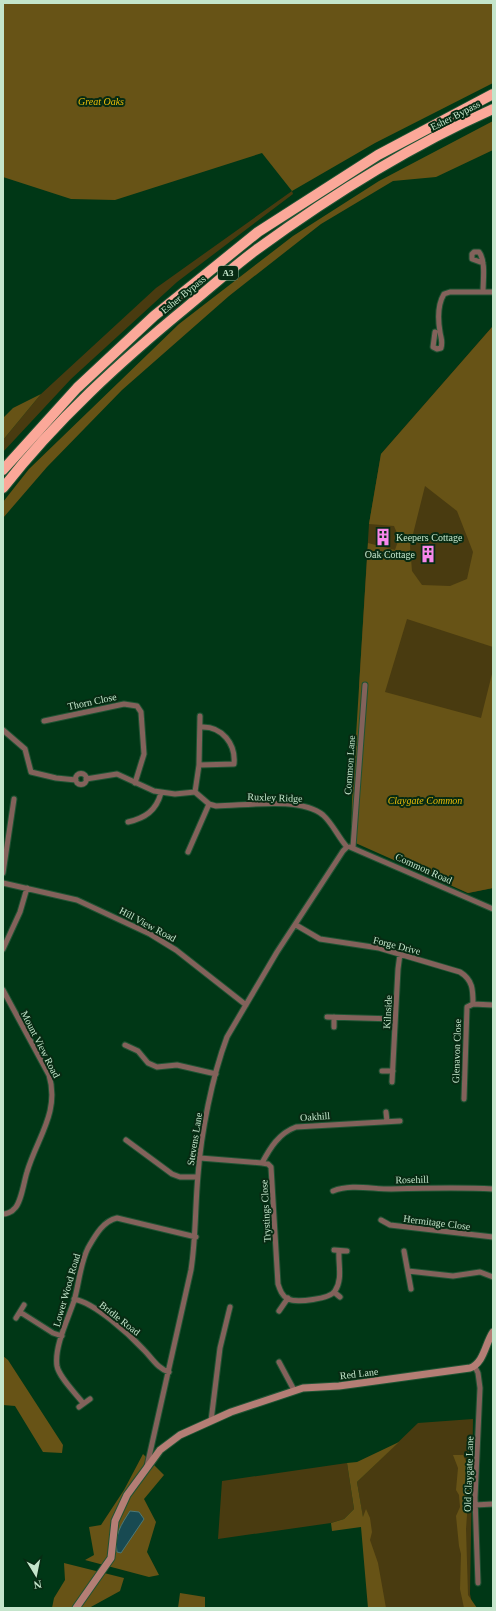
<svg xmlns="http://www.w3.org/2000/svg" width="496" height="1611" font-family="'Times New Roman',serif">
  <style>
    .green { fill: #493b10 }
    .forest { fill: #675316; fill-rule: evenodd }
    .water { fill: #184a52; stroke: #4c7876 }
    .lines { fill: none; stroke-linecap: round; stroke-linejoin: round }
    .street-casing { stroke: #1f5333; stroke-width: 7 }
    .secondary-casing { stroke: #1f5333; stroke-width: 9 }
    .highway-casing { stroke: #1f5333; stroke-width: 12 }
    .street { stroke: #83625b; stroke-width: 5 }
    .secondary { stroke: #b47e75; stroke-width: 7 }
    .highway { stroke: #fba899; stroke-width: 10 }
    .labels { text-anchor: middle; stroke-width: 4; stroke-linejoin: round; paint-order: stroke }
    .shield { fill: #072b13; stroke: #8bad94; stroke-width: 1 }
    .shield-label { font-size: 9px; font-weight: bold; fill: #c4e5cb }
    .park-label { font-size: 10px; font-style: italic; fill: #ebbc09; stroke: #072b13 }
    .street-label { font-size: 10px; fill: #c4e5cb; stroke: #072b13 }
    .poi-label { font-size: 10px; fill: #c4e5cb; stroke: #072b13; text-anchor: start }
  </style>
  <rect width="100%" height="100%" fill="#003716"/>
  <path class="green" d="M292 191 293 194 177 282 71 379 3 452V440L41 394 156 288Z
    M493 326V888L468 893 357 843 359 777 366 687 359 686 369 524 381 454Z
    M473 1419 470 1594 473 1608H378L357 1482 418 1423Z
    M347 1463 354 1509 344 1519 331 1523 218 1539 222 1481Z"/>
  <path class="forest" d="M3 3H493V83L375 143 292 191 262 153 115 200 71 199 3 177Z
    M493 121V150L436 177 393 181 321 224 229 296 122 390 47 467 3 518V502L29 469 179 324 293 236 379 181Z
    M493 326V647L407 619 385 692 481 718 493 670V888L468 893 351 841 352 800 368 543 395 550 399 538 394 526 369 524 381 454ZM425 486 457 511 473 552 467 579 450 586 422 585 412 571 410 546Z
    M41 394 3 440V418L13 408Z
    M3 1356 8 1360 63 1445 62 1453 43 1452 15 1406 3 1405Z
    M399 1442 357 1482 363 1517 366 1509 370 1518 372 1532 370 1540 378 1563 386 1608H368L361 1527 332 1531 331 1523 344 1519 354 1509 347 1463 357 1462Z
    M143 1454 164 1475 144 1499 156 1522 147 1552 159 1575 149 1577 85 1560 94 1555 89 1527 101 1525 124 1490Z
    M453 1455H463L470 1470 466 1529 468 1595 477 1608H464L460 1589 461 1554 459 1546 456 1516 460 1507 459 1495 456 1490 458 1468Z
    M64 1563 124 1578 120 1591 89 1608H52L54 1598 65 1580Z
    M180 1593 205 1597V1608H178Z"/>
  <path class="water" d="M130 1511 139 1512 144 1519 121 1553 117 1552C114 1535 121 1525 130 1511Z"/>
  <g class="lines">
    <g class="street-casing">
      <path id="street" d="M483 263 472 259V254L474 252H479C486 261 483 280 483 292
        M435 332 433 347 437 349 441 348C443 341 441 339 440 332 438 320 438 304 444 294L450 292H493
        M44 721 124 704 137 706 141 712 144 754 135 783
        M3 730 25 749 31 772 56 778 76 780
        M199 765 234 764C236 744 222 726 201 727
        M75.5 779a5.5 5.5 0 1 1 11 0a5.5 5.5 0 1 1-11 0Z
        M86 779 117 774 154 791 175 794 195 792 209 804 216 806C244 806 300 796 323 815 333 824 338 837 347 847
        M195 792 199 765 200 716
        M128 822C145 818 156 811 161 793
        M350 847 493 909
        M353 847 365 685
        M188 852 209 804
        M3 873 14 799
        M3 883 77 900 150 934 176 950 246 1005
        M296 925 320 939 379 948 460 972C473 980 473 990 473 1004
        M3 949 20 912 27 888
        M3 990 49 1075C60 1112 37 1138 27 1172 24 1181 21 1204 14 1209 12 1212 6 1214 3 1214
        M327 1017 395 1019
        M334 1027V1017
        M125 1045 138 1051 148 1063 157 1067 177 1065 216 1074
        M382 1071H393
        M392 1082 398 969 400 954
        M464 1099 467 1007 473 1004 493 1005
        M386 1112 387 1121
        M126 1140 172 1174 180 1177H197
        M200 1158 262 1163 268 1164 271 1167 278 1284C280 1290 282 1296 288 1299 297 1303 330 1299 335 1291 343 1279 338 1264 339 1251
        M262 1163C270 1148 279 1133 296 1127L400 1121
        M333 1191C351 1184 371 1189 391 1189 425 1188 459 1187 493 1189
        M381 1220 390 1225 493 1237
        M334 1250 347 1251
        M404 1251 411 1289
        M408 1271 453 1276 480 1272 493 1277
        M334 1292 340 1297
        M74 1299C95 1303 129 1334 144 1350 152 1358 158 1369 169 1372
        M279 1311 288 1298
        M20 1312 53 1333 62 1336
        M16 1318 24 1305
        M279 1362 294 1390
        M475 1367 478 1373 480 1388 475 1498 478 1583
        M83 1403C76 1394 59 1377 57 1366 54 1347 68 1319 74 1301 79 1284 80 1264 88 1248 95 1236 103 1221 117 1218L196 1237
        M79 1407 90 1399
        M211 1421 220 1348 230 1307
        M147 1466 191 1270C196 1238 195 1207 198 1175 201 1133 212 1077 227 1037L277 952 343 851 347 847
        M475 1505 493 1504"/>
    </g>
    <g class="secondary-casing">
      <path id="secondary" d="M76 1608 111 1558 115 1521 127 1495 160 1450 180 1435 231 1412 303 1388 339 1386 470 1368C484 1363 485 1344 493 1332"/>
    </g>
    <g class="highway-casing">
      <path id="highway" d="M3 470 77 388 154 316 258 232 378 155 493 94
        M3 488C56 420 121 361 188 306 211 287 233 267 256 250 330 196 410 146 493 109"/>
    </g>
    <use href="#street" class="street"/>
    <use href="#secondary" class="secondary"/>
    <use href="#highway" class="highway"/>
  </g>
  <defs>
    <g id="building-bare" transform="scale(1.38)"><path d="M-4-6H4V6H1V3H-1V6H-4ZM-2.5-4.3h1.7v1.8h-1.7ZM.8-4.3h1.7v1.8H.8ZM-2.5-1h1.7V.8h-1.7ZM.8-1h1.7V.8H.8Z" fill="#f788ec" stroke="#072b13" stroke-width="2.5" paint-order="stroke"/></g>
  </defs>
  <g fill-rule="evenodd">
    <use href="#building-bare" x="383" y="537"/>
    <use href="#building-bare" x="428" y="554"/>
  </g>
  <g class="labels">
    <rect class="shield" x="218" y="266" width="20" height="14" rx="3"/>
    <g class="shield-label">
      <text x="228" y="276">A3</text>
    </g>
    <g class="park-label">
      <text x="101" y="105">Great Oaks</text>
      <text x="425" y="804">Claygate Common</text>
    </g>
    <g class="street-label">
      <text transform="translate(455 115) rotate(-27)" y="4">Esher Bypass</text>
      <text transform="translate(183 294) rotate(-39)" y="4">Esher Bypass</text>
      <text transform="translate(92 701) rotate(-12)" y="4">Thorn Close</text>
      <text transform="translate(349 765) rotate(-86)" y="4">Common Lane</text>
      <text transform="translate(275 797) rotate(2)" y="4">Ruxley Ridge</text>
      <text transform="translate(424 868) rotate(24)" y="4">Common Road</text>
      <text transform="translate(148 924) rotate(28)" y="4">Hill View Road</text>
      <text transform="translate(397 945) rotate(14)" y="4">Forge Drive</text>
      <text transform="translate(387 1012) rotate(-87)" y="4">Kilnside</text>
      <text transform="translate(41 1044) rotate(63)" y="4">Mount View Road</text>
      <text transform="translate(456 1051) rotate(-88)" y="4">Glenavon Close</text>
      <text transform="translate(315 1116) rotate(-4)" y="4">Oakhill</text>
      <text transform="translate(194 1139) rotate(-81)" y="4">Stevens Lane</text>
      <text transform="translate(412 1179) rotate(-1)" y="4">Rosehill</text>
      <text transform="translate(265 1211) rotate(-93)" y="4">Trystings Close</text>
      <text transform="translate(437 1222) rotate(7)" y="4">Hermitage Close</text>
      <text transform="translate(66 1290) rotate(-74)" y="4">Lower Wood Road</text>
      <text transform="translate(120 1318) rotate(38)" y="4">Bridle Road</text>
      <text transform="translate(359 1373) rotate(-7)" y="4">Red Lane</text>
      <text transform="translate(468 1474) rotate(-88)" y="4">Old Claygate Lane</text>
    </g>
    <g class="poi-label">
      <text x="396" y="541">Keepers Cottage</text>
      <text x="415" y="558" text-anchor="end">Oak Cottage</text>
    </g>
  </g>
  <rect width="496" height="1611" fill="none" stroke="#c4e5cb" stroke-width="8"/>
  <g transform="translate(36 1575) rotate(170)" stroke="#072b13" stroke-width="3" paint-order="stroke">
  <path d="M0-3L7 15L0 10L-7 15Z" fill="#c4e5cb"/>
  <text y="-6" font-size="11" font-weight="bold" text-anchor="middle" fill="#c4e5cb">N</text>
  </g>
</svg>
